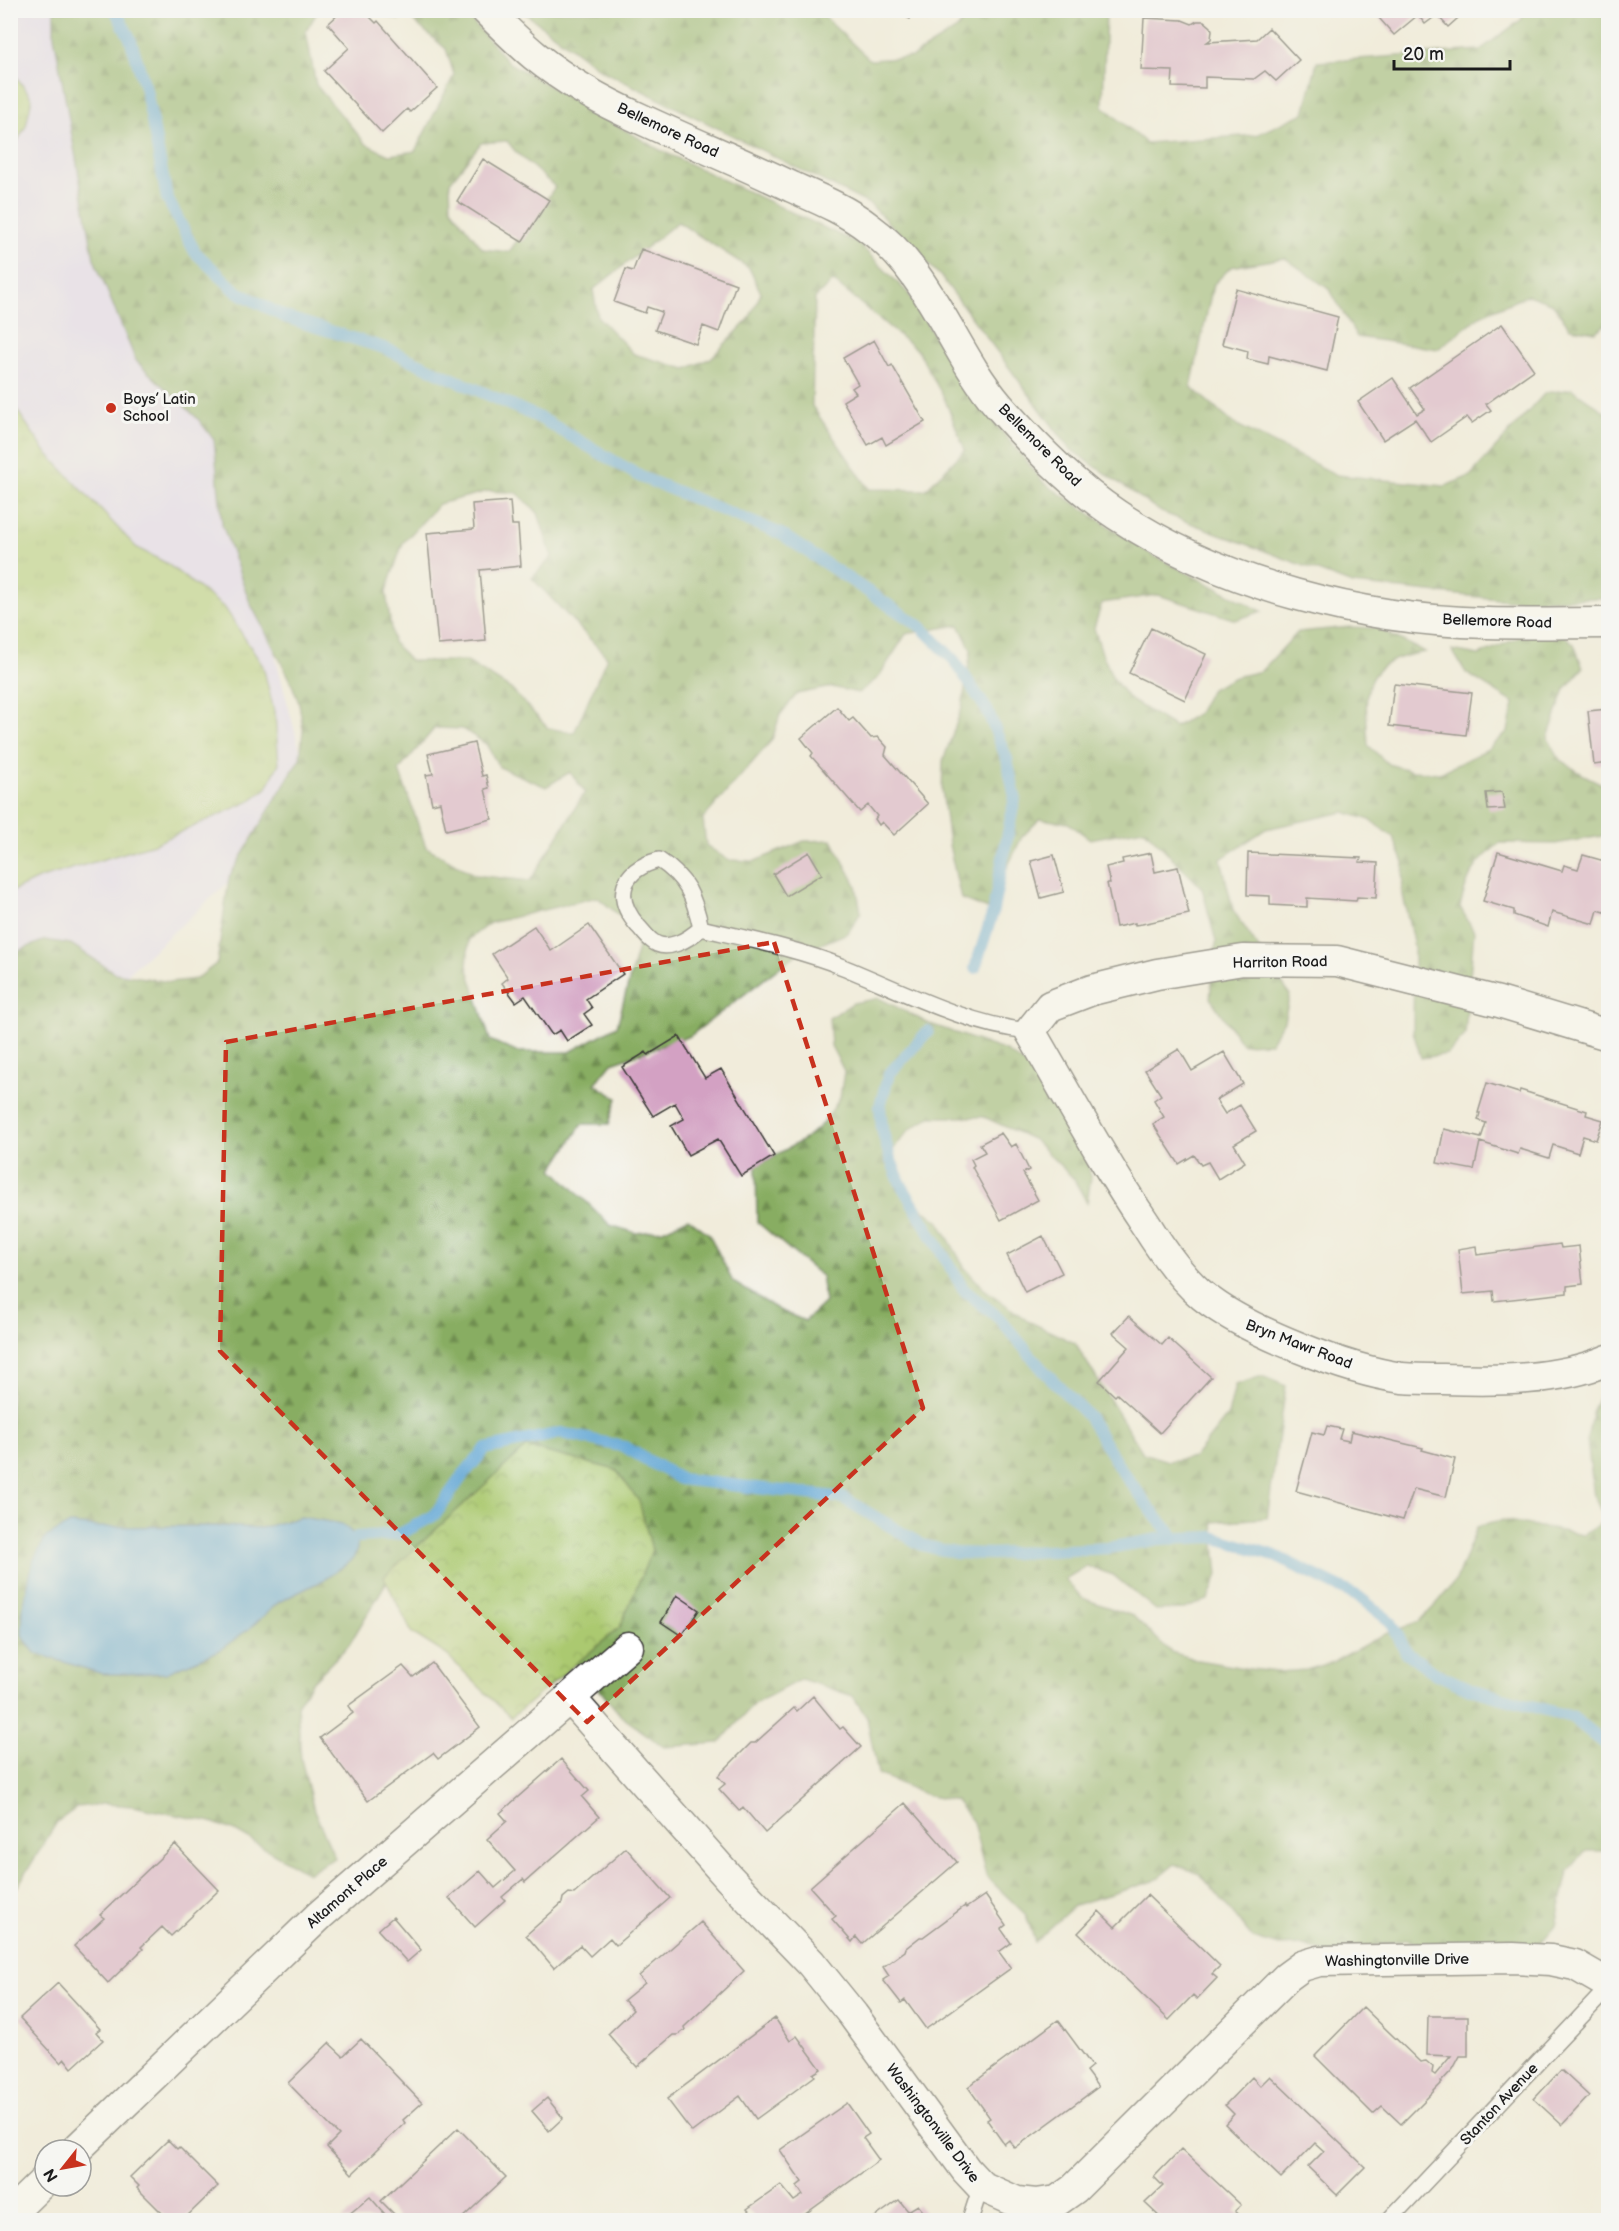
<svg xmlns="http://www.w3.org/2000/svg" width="1619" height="2231" font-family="'Balsamiq Sans',sans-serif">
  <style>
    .built { fill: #dfd5f5 }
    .grass { fill: url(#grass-tufts); stroke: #647246; stroke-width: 1.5 }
    .forest { fill: url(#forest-firs); stroke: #52643f; stroke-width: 1.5; fill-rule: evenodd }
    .park { fill: url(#park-crowns); stroke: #647246; stroke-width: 1.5 }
    .water { fill: #5ea5d4; stroke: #3d6078; stroke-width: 1.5 }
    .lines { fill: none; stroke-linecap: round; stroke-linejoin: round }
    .stream { stroke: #5ea5d4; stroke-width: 12 }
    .building { fill: #d3a1c3 }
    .service-casing { stroke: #3c3b39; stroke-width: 18 }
    .minor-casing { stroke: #3c3b39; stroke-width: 33 }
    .service { stroke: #fff; stroke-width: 15 }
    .minor { stroke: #fff; stroke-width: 30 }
    .marked { fill: none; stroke: #c8321e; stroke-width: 4.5; stroke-dasharray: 12 8; stroke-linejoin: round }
    .poi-dot { fill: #c8321e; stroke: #f6f6f2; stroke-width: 2 }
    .labels { text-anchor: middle; stroke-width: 6; stroke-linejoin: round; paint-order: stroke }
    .street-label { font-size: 15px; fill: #1c1c1c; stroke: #f6f6f2 }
    .poi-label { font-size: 15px; fill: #1c1c1c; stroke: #f6f6f2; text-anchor: start }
  </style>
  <defs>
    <pattern id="grass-tufts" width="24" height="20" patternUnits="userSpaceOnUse" patternTransform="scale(1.5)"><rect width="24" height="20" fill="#abc970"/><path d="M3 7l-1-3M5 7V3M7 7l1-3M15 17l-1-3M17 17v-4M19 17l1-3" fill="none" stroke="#93ac60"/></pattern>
    <pattern id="forest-firs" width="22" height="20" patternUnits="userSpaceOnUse" patternTransform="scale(1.5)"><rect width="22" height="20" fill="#88ad62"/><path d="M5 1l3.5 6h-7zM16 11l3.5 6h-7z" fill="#6e8c50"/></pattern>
    <pattern id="park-crowns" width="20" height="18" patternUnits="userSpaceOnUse" patternTransform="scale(1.5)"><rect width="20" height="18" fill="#abc970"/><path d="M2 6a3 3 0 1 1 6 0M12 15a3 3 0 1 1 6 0" fill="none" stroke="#93ac60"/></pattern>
  </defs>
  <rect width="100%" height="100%" fill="#f6f6f2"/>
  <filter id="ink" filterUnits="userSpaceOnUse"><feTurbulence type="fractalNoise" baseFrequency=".0167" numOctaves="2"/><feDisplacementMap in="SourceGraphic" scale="12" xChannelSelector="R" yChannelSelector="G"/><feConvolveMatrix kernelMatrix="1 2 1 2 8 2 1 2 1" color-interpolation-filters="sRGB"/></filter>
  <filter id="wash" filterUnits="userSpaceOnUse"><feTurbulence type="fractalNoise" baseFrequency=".008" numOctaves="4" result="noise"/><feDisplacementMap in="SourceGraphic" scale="24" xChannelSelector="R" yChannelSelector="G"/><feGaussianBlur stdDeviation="1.35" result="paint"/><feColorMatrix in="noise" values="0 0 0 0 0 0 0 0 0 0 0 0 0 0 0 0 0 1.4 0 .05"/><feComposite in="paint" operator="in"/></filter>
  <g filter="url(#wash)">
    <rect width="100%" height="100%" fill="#f1ecdb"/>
    <path class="built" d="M11 11H108L314 805 11 1079Z"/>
    <path class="grass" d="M11 70 32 98 26 126 11 152Z
      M10 400 45 451 137 548 166 563 225 608 263 666 275 715 279 763 267 788 248 802 154 844 38 879 11 892Z"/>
    <path class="forest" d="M54 11H318L306 31 316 85 366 144 389 155 415 151 454 75 446 49 406 15 399 20 373 11H463L509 63 658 149 859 244 908 293 965 387 1044 483 1152 555 1262 611 1236 620 1158 595 1102 603 1094 628 1102 653 1113 678 1129 699 1175 727 1198 713 1211 689 1235 677 1261 671 1298 632 1350 627 1377 628 1425 652C1359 663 1365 688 1368 745L1388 764 1413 771 1440 773 1488 749 1508 731 1514 703 1466 673 1452 650 1479 655 1529 633 1554 627 1574 644 1583 668 1565 689 1548 738 1560 760 1582 774 1608 787V835L1555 844 1500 843C1474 864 1468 874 1460 907L1474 931 1465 1035 1448 1054 1421 1058 1413 1032 1414 947 1402 891 1404 863 1393 837 1370 820 1344 812 1266 829 1221 859 1233 910 1290 995 1284 1021 1270 1043 1242 1044 1210 998 1216 942 1202 888 1144 829 1090 839 1068 823 1040 819 1022 837 987 909 961 899 949 845 942 790 943 761 962 707 971 650 959 625 906 634 878 678 858 693 832 687 797 694 780 715 772 740 703 819 706 845 728 860 755 861 804 841 832 840 856 885 861 912 848 933 797 954 690 1036 612 1063 595 1084 617 1098 609 1124H582L553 1169 610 1225 636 1233 663 1230 688 1218 709 1234 733 1282 779 1310 805 1321 825 1302 821 1276 757 1222 756 1166 805 1139 824 1122 840 1098 844 1071 831 1046 829 1018 853 1003 879 998 928 1023 1006 1051 1050 1082 1078 1126 1091 1177 1087 1203 1073 1178 1034 1140 984 1117H930L909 1130 892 1151 896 1188 939 1222 965 1268 983 1288 1028 1321 1075 1343 1143 1453 1168 1461 1194 1457 1228 1415 1235 1385 1262 1376 1286 1386 1267 1518 1213 1522 1218 1575 1208 1600 1184 1609 1156 1610 1113 1575 1087 1566 1065 1579 1082 1598 1133 1616 1171 1652 1198 1660 1251 1669 1277 1672 1306 1670 1333 1662 1381 1636 1420 1621 1439 1601 1456 1580 1477 1527 1503 1520 1583 1535 1605 1520 1594 1496 1587 1441 1592 1412 1608 1378V1851H1585L1568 1872 1556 1925 1540 1944 1459 1951 1405 1940 1330 1954 1304 1945 1278 1946 1253 1938 1200 1874 1175 1864 1154 1881 1075 1905 1035 1942 1026 1915 986 1876 973 1822 956 1801 929 1796 878 1774 867 1718 853 1696 801 1679 754 1704 719 1743 664 1747 621 1716 586 1673 565 1654 390 1576 349 1645 311 1683 297 1705 301 1759 314 1810 335 1858 307 1873 237 1832 211 1822 132 1806 104 1804 78 1807 57 1822 11 1897V962L18 951 45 940 71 944 115 973 170 982 196 979 217 963 229 877 300 758 303 730 299 703 289 677 250 603 222 524 214 440 198 419 136 361 94 259 54 36ZM507 141 515 151 555 187 509 252 483 249 451 208 450 182 481 143ZM678 222 749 268 761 293 749 319 711 358 686 369 634 354 598 317 593 290ZM833 281 918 351 945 400 965 450 925 490 869 489 812 406 815 298ZM489 491 517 493 538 513 552 557 532 578 607 657 574 733 548 728 511 689 466 661H410L393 642 386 591 403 543 439 504ZM435 728 463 729 486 744 499 767 546 787 570 772 585 792 530 881 475 875 426 847 399 770ZM597 897 627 922 638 947 617 1026 570 1052H516L490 1040 467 966 469 939 490 923ZM301 1517 353 1559 325 1579 279 1602 250 1628 218 1651 166 1673 103 1674 35 1653 22 1635 23 1627 70 1524 99 1527 220 1526 261 1528Z
      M522 11H818L870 60 912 57 957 29 971 11H1106L1103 106 1146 143 1256 135 1304 113 1317 62 1480 50 1522 19 1523 11H1608V323L1595 332 1570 328 1553 304 1528 295 1480 316 1438 349 1357 337 1330 290 1285 258 1231 267 1213 285 1191 387 1233 423 1337 475 1445 486 1470 476 1545 393 1572 389 1608 414V598L1507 600 1352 584 1161 512 1070 449 942 278 871 205 601 70Z"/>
    <path class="park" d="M526 1447 616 1470 639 1501 652 1550 620 1627 511 1718 447 1655 412 1633 384 1577Z"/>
    <path class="water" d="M301 1517 342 1524 357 1537V1549L353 1559 325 1579 279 1602 250 1628 218 1651 166 1673 103 1674 35 1653 22 1635 23 1607 33 1561 46 1537 70 1524 99 1527 220 1526 261 1528Z"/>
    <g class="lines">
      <path class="stream" d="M115 10 130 38 146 90 167 198 195 252 236 291 285 317 384 348 542 419 641 477 781 534 920 626 954 660 987 710 1007 759 1015 797 992 915 975 968
        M928 1031 889 1074 880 1106 882 1129 890 1158 901 1184 964 1290 999 1318 1042 1369 1088 1416 1122 1471 1157 1518 1175 1538
        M357 1537 400 1534 435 1515 463 1475 485 1449 561 1433 625 1447 680 1479 843 1498 922 1545 955 1553 992 1554 1108 1548 1159 1539 1213 1537 1273 1555 1359 1597 1391 1622 1406 1652 1435 1673 1470 1689 1572 1717 1608 1746"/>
    </g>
    <g id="blocks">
      <path class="building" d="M343 10H363L376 23 378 21 437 88 410 112 407 109 382 133 324 71 349 48 328 24Z
        M891 10H914L910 19Z
        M1372 10H1467L1448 27 1437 15 1425 24 1418 15 1394 35Z
        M1144 18 1182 20 1192 24 1197 21H1204L1211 27 1212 30 1211 39 1207 42 1257 39 1269 28 1299 60 1276 81 1265 71 1254 79 1205 77V88L1172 87 1173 71 1141 70Z
        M483 159 549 200 522 242 457 201Z
        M641 249 736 284 719 332 703 326 696 344 655 330 662 312 647 307 645 313 614 302 626 269 633 271Z
        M1236 289 1338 317 1327 371 1269 356 1268 364 1247 359 1248 351 1222 344Z
        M1502 324 1534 370 1486 404 1491 410 1472 423 1467 417 1431 442 1415 419 1383 440 1358 402 1393 378 1417 414 1425 409 1410 388Z
        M874 340 889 367 892 365 925 422 886 445 882 437 868 445 843 401 856 393 852 388 858 384 843 358Z
        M510 501 512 525H518L521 566 480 570 486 641 438 645 427 533 474 529 472 504Z
        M1151 628 1206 654 1185 700 1129 673Z
        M1394 684 1472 693 1466 735 1389 726Z
        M837 707 849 721 853 718 871 738 878 737 887 747 885 755 928 804 894 835 882 822 879 825 875 819 877 816 868 805 860 812 811 756 813 753 801 738Z
        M1608 709V763L1594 765 1588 711Z
        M474 743 482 776 486 775 489 788 485 789 492 819 446 830 440 802 432 804 426 775 433 774 428 754Z
        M1502 792 1505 809 1488 810 1486 793Z
        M809 852 822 874 786 896 773 874Z
        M1498 852 1562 871 1564 865 1578 869 1583 855 1608 862V913L1598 910 1594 924 1552 912 1548 927 1514 915V910L1483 901Z
        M1151 853 1155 872 1178 867 1189 914 1142 924 1135 925V923L1116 927 1107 883H1110L1106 867 1123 863 1122 859Z
        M1248 853 1361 858 1360 862 1378 863 1376 898 1357 897 1356 901 1307 898V907L1270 905V896L1247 895Z
        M1054 855 1064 892 1041 898 1031 861Z
        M589 925 623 974 586 999 592 1008 584 1014 592 1025 567 1041 560 1030 552 1035 525 996 516 1002 502 983 508 978 492 954 534 926 551 951Z
        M679 1036 705 1078 721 1069 774 1156 741 1176 718 1139 688 1155 671 1126 684 1119 675 1103 653 1116 622 1067 646 1052 648 1055Z
        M1179 1049 1192 1071 1224 1052 1243 1084 1216 1100 1225 1114 1240 1105 1256 1131 1234 1144 1245 1162 1218 1179 1208 1162 1201 1165 1194 1155 1179 1164 1153 1124 1164 1117 1154 1100 1161 1095 1145 1070Z
        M1487 1083 1519 1093 1520 1090 1587 1111 1586 1115 1603 1120 1596 1140 1583 1136 1578 1153 1553 1145 1549 1158 1520 1149 1518 1154 1480 1142 1474 1170 1437 1163 1444 1129 1481 1138 1486 1123 1478 1120 1480 1113H1478Z
        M1001 1133 1011 1147 1016 1144 1029 1170 1023 1173 1038 1200 1001 1220 972 1167 974 1165 971 1159 985 1152 980 1144Z
        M1043 1236 1062 1273 1025 1292 1007 1255Z
        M1560 1244 1561 1248 1579 1246 1583 1284 1567 1286V1293L1494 1301 1493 1291 1463 1294 1458 1249 1476 1246 1477 1255Z
        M1129 1316 1162 1345 1168 1338 1211 1377 1160 1433 1117 1394 1115 1396 1099 1381 1129 1347 1113 1333Z
        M1327 1426 1342 1429 1339 1439 1349 1441 1351 1431 1423 1448 1422 1450 1455 1459 1446 1497 1414 1489 1403 1520 1296 1491 1312 1432 1324 1435Z
        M677 1595 699 1610 682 1636 661 1622Z
        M432 1663 480 1727 438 1759 433 1753 368 1801 320 1738 353 1713 348 1706 403 1666 413 1677Z
        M813 1696 840 1729 843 1727 861 1747 765 1833 743 1807 739 1811 719 1789 725 1784 718 1776 751 1743H755L794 1708 797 1711Z
        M561 1759 589 1791 582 1797 599 1817 525 1882 523 1879 502 1897 505 1900 475 1927 449 1898 480 1871 495 1888 515 1871 487 1839 507 1821 500 1813Z
        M905 1803 957 1862 862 1944 856 1937 852 1942 832 1919 836 1916 810 1887Z
        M175 1844 219 1890 171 1936 162 1927 141 1947 143 1949 108 1983 74 1946 104 1918 100 1915Z
        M626 1848 670 1898 616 1945 610 1938 590 1956 580 1945 554 1968 526 1935 562 1903 563 1898 569 1893 574 1894Z
        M985 1895 1006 1925 1001 1929 1011 1943 999 1952 1011 1968 926 2029 905 2000 901 2003 883 1980 889 1976 883 1967 905 1951 906 1948 920 1937H923L965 1906 966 1908Z
        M1147 1895 1220 1966 1212 1974 1217 1978 1197 1999 1193 1995 1169 2020 1078 1933 1099 1911 1115 1927Z
        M393 1917 421 1950 407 1962 378 1930Z
        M701 1922 744 1971 684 2027 685 2030 678 2035H673L637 2067 608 2034 633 2010 624 2000 645 1983 639 1976Z
        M58 1983 100 2029 96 2032 103 2040 72 2068 65 2059 61 2063 20 2018Z
        M1363 2007 1420 2062 1426 2061 1433 2067 1432 2073 1435 2075 1451 2056 1427 2055 1428 2016H1468V2056H1460L1453 2069 1441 2082 1442 2083 1401 2124 1382 2106 1373 2114 1315 2056Z
        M775 2018 790 2041 797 2036 821 2069 813 2074 815 2076 756 2119 740 2096 692 2132 667 2099Z
        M1058 2020 1092 2066 1086 2071 1098 2087 1015 2148 1009 2140 1004 2144 987 2120 990 2118 968 2087Z
        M361 2039 422 2103 403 2120 405 2123 352 2174 327 2147 339 2135 288 2083 329 2043 343 2056Z
        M1561 2070 1589 2096 1562 2125 1534 2099Z
        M1270 2076 1365 2167 1337 2195 1308 2167 1324 2151 1315 2143 1281 2178 1225 2124 1234 2114 1225 2105 1252 2077 1260 2086Z
        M547 2098 563 2118 549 2131 532 2111Z
        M847 2103 869 2134 863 2138 879 2160 797 2220H757L747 2209 781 2185 794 2201 803 2195 797 2186 802 2182 780 2150Z
        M458 2128 506 2177 460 2220H400L381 2201Z
        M168 2140 177 2149 179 2147 218 2186 183 2220H169L137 2188 139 2186 130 2177Z
        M1181 2149 1241 2205 1235 2211 1245 2220H1163L1145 2203 1163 2186 1154 2177Z
        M370 2197 390 2220H342Z
        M899 2200 908 2211 918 2205 930 2220H871Z"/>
    </g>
  </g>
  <g filter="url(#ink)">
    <use href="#blocks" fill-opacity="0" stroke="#3c3b39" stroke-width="1.5"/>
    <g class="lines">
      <g class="service-casing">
        <path id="service" d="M659 860C687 878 694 897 701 928 689 939 666 954 651 940 646 936 642 930 638 926 613 897 621 870 659 860Z
          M701 928C748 939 798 949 843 967 900 990 969 1026 1030 1031
          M970 2220 981 2186
          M1389 2220 1608 1988"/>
      </g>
      <g class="minor-casing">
        <path id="minor" d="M486 10C502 26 518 42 535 56 566 81 603 102 639 118 690 142 742 163 792 187 819 199 846 210 869 228 931 272 951 350 999 406 1034 446 1073 486 1117 515 1223 585 1362 620 1487 623 1528 624 1568 623 1608 623
          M1608 1035 1499 1002 1337 961 1243 960 1157 974 1092 990 1050 1006 1030 1031C1068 1096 1104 1163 1146 1225 1161 1249 1181 1278 1203 1296 1246 1331 1347 1370 1402 1378 1416 1379 1430 1379 1443 1379 1497 1381 1558 1381 1608 1360
          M570 1698 729 1878 811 1963 853 2015 966 2170 981 2186 1017 2202 1036 2204 1057 2201 1074 2189 1287 1977 1302 1966 1319 1961 1513 1958 1551 1960 1575 1965 1608 1984
          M76 2150 320 1915 628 1647
          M10 2214 45 2180"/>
      </g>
      <use href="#service" class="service"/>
      <use href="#minor" class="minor"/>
    </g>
  </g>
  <path d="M0 0H1619V2231H0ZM774 942 923 1408 587 1722 220 1351 226 1042Z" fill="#f1ecdb" fill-opacity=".55" fill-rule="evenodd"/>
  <path class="marked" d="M774 942 923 1408 587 1722 220 1351 226 1042Z"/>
  <circle class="poi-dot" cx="111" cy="408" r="6"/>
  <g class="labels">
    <g class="street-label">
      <text transform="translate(668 130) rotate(25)" y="5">Bellemore Road</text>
      <text transform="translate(1040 445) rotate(45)" y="5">Bellemore Road</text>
      <text transform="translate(1497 621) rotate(2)" y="5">Bellemore Road</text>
      <text transform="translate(1280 962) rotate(-1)" y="5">Harriton Road</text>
      <text transform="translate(1299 1344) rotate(21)" y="5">Bryn Mawr Road</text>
      <text transform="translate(347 1892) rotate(-41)" y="5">Altamont Place</text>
      <text transform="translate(1397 1960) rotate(-1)" y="5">Washingtonville Drive</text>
      <text transform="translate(1499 2104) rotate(-47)" y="5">Stanton Avenue</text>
      <text transform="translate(933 2123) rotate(53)" y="5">Washingtonville Drive</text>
    </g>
    <g class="poi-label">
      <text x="123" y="404">Boys’ Latin<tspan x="123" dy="17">School</tspan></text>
    </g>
  </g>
  <rect width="1619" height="2231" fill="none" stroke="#f6f6f2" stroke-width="36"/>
  <g transform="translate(63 2168) rotate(239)"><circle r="28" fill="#f6f6f2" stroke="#9f9f9c" stroke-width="1.5"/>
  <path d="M0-4.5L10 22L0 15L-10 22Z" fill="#c8321e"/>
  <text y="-9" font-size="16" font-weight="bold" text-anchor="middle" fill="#1c1c1c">N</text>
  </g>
  <path d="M1394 60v9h116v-9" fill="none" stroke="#1c1c1c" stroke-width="3"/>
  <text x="1403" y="60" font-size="18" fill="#1c1c1c" stroke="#f6f6f2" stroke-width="4.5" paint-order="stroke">20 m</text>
</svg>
